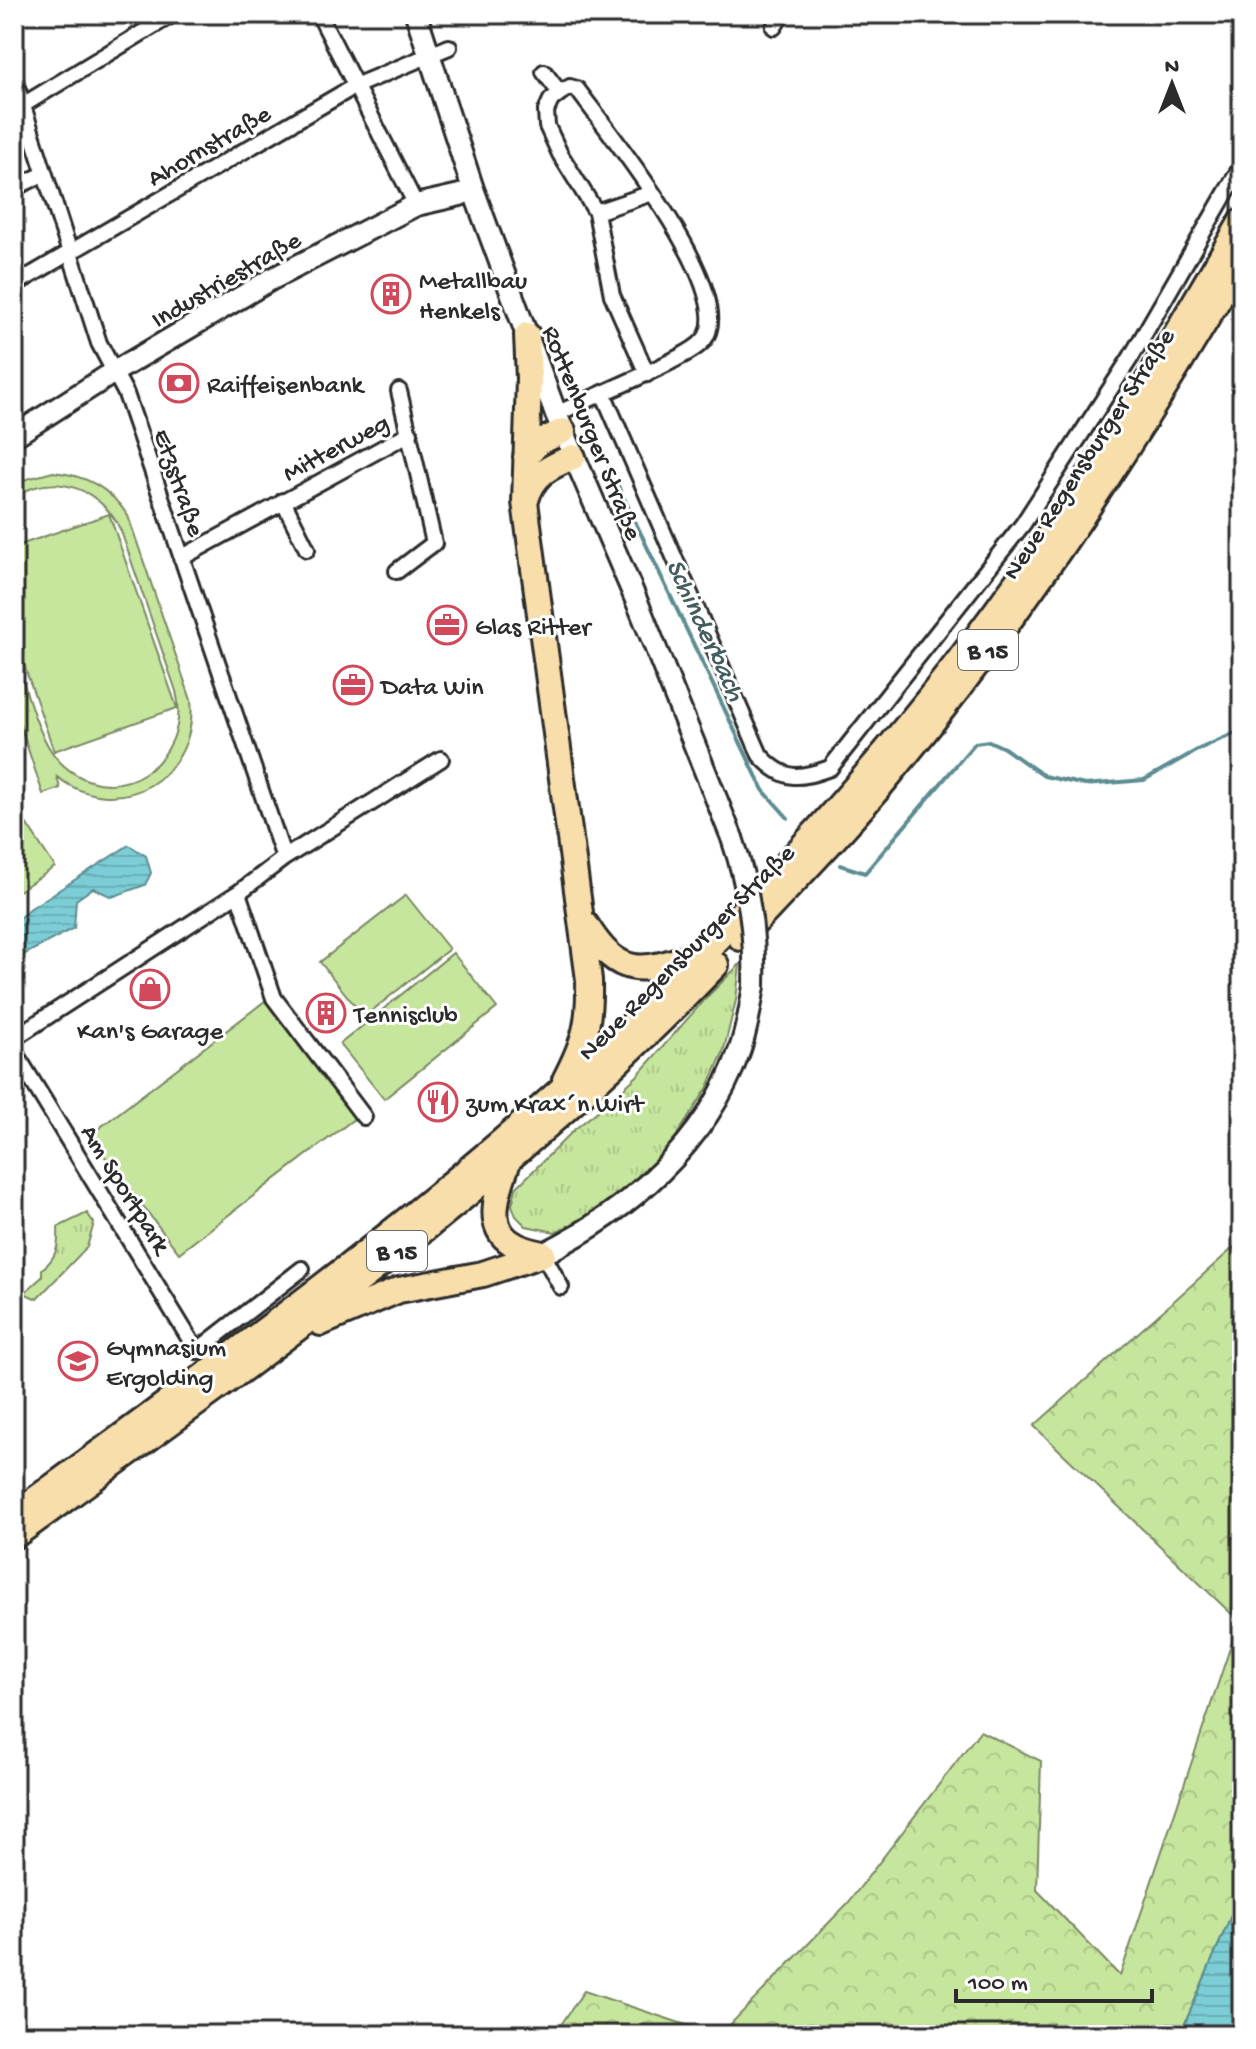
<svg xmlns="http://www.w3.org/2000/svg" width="1256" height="2049" font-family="'Gochi Hand',sans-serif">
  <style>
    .grass { fill: url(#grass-tufts); stroke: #798864; stroke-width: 2 }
    .forest { fill: url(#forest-crowns); stroke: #798864; stroke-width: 2 }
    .pitch { fill: #c7e69d; stroke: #798864; stroke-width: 2 }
    .water { fill: url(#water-rules); stroke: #5c8c91; stroke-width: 2 }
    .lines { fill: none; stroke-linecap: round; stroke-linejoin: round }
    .stream { stroke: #5c8c91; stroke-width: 4 }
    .street-casing { stroke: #2b2b2b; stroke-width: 20 }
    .secondary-casing { stroke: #2b2b2b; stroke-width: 26 }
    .highway-casing { stroke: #2b2b2b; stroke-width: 30 }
    .street { stroke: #fff; stroke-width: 14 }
    .secondary { stroke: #fff; stroke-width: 20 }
    .highway { stroke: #f8deab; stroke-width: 24 }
    .secondary-bridge-casing { stroke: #2b2b2b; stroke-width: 26; stroke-linecap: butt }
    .secondary-bridge { stroke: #fff; stroke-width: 20 }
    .labels { text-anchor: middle; stroke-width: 6; stroke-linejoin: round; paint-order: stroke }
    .shield { fill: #fff; stroke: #6b6b6b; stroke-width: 2 }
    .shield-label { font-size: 24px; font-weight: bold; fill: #2b2b2b }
    .street-label { font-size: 26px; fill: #2b2b2b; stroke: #fff }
    .poi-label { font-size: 26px; fill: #2b2b2b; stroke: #fff; text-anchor: start }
    .water-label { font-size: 28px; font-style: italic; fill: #435c5e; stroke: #fff }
  </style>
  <defs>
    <pattern id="grass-tufts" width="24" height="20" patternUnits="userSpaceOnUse" patternTransform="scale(2)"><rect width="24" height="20" fill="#c7e69d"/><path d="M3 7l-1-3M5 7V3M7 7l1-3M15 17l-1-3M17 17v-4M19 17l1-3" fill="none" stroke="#abc587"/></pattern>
    <pattern id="forest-crowns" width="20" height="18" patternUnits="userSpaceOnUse" patternTransform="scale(2)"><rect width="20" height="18" fill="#c7e69d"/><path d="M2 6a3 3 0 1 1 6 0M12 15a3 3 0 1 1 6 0" fill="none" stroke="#abc587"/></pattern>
    <pattern id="water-rules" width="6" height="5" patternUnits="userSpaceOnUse" patternTransform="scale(2)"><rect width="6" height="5" fill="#7ccdd5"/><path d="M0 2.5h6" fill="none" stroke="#6bb0b7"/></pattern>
  </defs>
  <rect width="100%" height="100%" fill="#fff"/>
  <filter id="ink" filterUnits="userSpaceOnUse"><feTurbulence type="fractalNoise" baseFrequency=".0125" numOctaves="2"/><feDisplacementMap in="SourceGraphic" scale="16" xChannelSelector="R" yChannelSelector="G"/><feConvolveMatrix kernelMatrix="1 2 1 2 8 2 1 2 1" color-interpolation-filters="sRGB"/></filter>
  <g filter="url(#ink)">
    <path class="grass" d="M740 964 736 1000 723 1053 708 1087 663 1157 640 1181 606 1207 581 1220 555 1232 526 1226 516 1216 512 1205 516 1188 575 1129 609 1102 637 1076 706 998Z
      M87 1213 94 1223 87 1247 37 1299 24 1293 42 1277V1269C57 1258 59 1245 58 1227Z"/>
    <path class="forest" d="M1242 1240V1890L1180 2035H720L848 1903 980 1731 1041 1761 1037 1890 1120 1976 1239 1621 1034 1426Z
      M584 1991 716 2035H554Z"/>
    <path class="pitch" d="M53 472C86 475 110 488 128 516L191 700C199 776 120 825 57 777L60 788 43 794 14 707V652C25 684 37 741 62 764 117 815 193 760 176 691L121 531C102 489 55 470 14 497L16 482Z
      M109 514 177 708 54 751 14 636V547Z
      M14 805 55 867 14 894Z
      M406 895 449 949 364 1017 320 962Z
      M453 953 497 1008 384 1099 340 1044Z
      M265 1001 355 1118 179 1253 89 1136Z"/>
    <path class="water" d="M129 845 146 856 151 873 145 885 112 897 93 888 76 900 74 928 14 960V922L31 908Z
      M1242 1890V2035H1180Z"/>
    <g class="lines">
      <path class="stream" d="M601 450 763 790 788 818
        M840 865 865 873 975 743 989 741 1004 748 1044 776 1085 785 1144 780 1199 749 1242 730"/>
      <g class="street-casing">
        <path id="street" d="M319 14 416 205
          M774 27 782 14
          M544 72 560 93 570 87 577 89C606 129 743 296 703 341 695 350 683 355 672 361 635 380 595 396 556 414
          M14 78 99 343 126 394 284 858
          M560 93 551 100 546 111 547 126 560 154 596 212 612 295 647 374
          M23 105 173 14
          M14 188 44 174
          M596 212 652 193
          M14 285 355 86 449 47
          M603 393 760 755C784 782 799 779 830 768L1023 524 1131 357 1242 165
          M283 501 307 549
          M181 558 410 433
          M397 571 434 543 399 391
          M238 893 274 998 364 1117
          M14 1038 238 893 284 858 441 759
          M14 1051 197 1351 302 1269
          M543 1254 561 1287"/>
      </g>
      <g class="secondary-casing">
        <path id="secondary" d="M416 14 473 189 556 414 640 609 732 838
          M14 436 114 372 270 280 416 205 460 195 473 189
          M543 1254C629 1211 706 1144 739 1052 747 1031 750 1008 754 986"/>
      </g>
      <g class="highway-casing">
        <path id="highway" d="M527 335 529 379 525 502 589 980C590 1024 585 1041 565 1080
          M526 457 538 443 563 431
          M526 500C533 474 549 467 573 457
          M586 925C621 982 645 971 700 953
          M741 938C791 884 844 831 891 773 1024 613 1137 439 1242 259
          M509 1159C492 1206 480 1243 543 1254
          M321 1323 399 1290 483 1274 543 1254
          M14 1515C240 1350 470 1185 670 988 703 956 732 922 763 889 869 777 967 658 1053 530 1121 430 1181 326 1242 221
          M14 1536C258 1359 506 1184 716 965"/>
      </g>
      <use href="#street" class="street"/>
      <use href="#secondary" class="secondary"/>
      <use href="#highway" class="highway"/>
      <g class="secondary-bridge-casing">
        <path id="secondary-bridge" d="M732 838C749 887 756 934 754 986"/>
      </g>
      <use href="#secondary-bridge" class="secondary-bridge"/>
    </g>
  </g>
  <defs>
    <g id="building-ring" transform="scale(2)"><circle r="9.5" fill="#fff" stroke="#d1495b" stroke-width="1.5"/><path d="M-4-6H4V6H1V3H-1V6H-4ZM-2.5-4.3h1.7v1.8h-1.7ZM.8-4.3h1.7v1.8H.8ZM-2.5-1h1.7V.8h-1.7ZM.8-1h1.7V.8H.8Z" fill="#d1495b"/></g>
    <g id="bank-ring" transform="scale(2)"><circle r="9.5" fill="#fff" stroke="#d1495b" stroke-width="1.5"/><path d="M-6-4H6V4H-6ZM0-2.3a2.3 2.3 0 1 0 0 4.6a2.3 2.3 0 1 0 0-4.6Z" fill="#d1495b"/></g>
    <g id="office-ring" transform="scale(2)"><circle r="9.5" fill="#fff" stroke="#d1495b" stroke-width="1.5"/><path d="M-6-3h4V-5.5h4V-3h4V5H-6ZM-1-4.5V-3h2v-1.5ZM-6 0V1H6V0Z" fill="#d1495b"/></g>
    <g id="shop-ring" transform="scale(2)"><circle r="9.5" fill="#fff" stroke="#d1495b" stroke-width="1.5"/><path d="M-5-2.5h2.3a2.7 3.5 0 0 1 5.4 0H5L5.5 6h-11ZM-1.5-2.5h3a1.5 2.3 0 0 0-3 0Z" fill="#d1495b"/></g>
    <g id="restaurant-ring" transform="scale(2)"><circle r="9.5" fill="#fff" stroke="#d1495b" stroke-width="1.5"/><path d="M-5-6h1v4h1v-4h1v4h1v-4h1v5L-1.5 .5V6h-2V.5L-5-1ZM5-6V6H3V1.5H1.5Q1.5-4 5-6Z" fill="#d1495b"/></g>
    <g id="school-ring" transform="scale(2)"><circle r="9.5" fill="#fff" stroke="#d1495b" stroke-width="1.5"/><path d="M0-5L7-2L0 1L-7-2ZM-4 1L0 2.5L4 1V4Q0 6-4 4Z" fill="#d1495b"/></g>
  </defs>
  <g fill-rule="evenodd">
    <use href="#building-ring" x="391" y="294"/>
    <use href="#bank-ring" x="179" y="383"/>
    <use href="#office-ring" x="447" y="625"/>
    <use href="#office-ring" x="353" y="685"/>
    <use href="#shop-ring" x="150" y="989"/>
    <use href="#building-ring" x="326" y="1013"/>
    <use href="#restaurant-ring" x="438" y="1102"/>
    <use href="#school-ring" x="78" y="1361"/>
  </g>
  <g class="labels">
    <g class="shield">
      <rect x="958" y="630" width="60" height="40" rx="6"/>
      <rect x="367" y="1231" width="60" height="40" rx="6"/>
    </g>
    <g class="shield-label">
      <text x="988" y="658">B 15</text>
      <text x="397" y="1259">B 15</text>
    </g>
    <g class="street-label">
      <text transform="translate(208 144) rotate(-30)" y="9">Ahornstraße</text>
      <text transform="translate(225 278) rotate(-30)" y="9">Industriestraße</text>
      <text transform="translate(594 432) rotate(68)" y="9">Rottenburger Straße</text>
      <text transform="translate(335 446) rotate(-28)" y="9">Mitterweg</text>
      <text transform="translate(1087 453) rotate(-57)" y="9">Neue Regensburger Straße</text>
      <text transform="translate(181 482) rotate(71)" y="9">Etzstraße</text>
      <text transform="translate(685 951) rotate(-45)" y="9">Neue Regensburger Straße</text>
      <text transform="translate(127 1188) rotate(58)" y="9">Am Sportpark</text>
    </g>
    <g class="poi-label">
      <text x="419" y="288">Metallbau<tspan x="419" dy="30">Henkels</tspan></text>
      <text x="207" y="392">Raiffeisenbank</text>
      <text x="475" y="634">Glas Ritter</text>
      <text x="381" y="694">Data Win</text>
      <text x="354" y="1022">Tennisclub</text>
      <text x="150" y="1038" text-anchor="middle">Kan's Garage</text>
      <text x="466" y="1111">zum Krax´n Wirt</text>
      <text x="106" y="1355">Gymnasium<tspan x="106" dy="30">Ergolding</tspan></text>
    </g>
    <g class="water-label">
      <text transform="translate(708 629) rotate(65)" y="10">Schinderbach</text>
    </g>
  </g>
  <rect width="1256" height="2049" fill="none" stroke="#fff" stroke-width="48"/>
  <rect x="24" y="24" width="1208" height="2001" fill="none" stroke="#2b2b2b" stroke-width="3" filter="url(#ink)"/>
  <g transform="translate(1172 84)" stroke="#ffffff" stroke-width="6" paint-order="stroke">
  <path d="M0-6L14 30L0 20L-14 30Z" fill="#2b2b2b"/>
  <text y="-12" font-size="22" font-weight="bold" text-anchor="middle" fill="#2b2b2b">N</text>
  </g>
  <path d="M956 1989v12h196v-12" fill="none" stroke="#2b2b2b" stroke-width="4"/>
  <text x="968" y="1989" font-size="24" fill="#2b2b2b" stroke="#ffffff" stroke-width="6" paint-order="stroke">100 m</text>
</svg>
